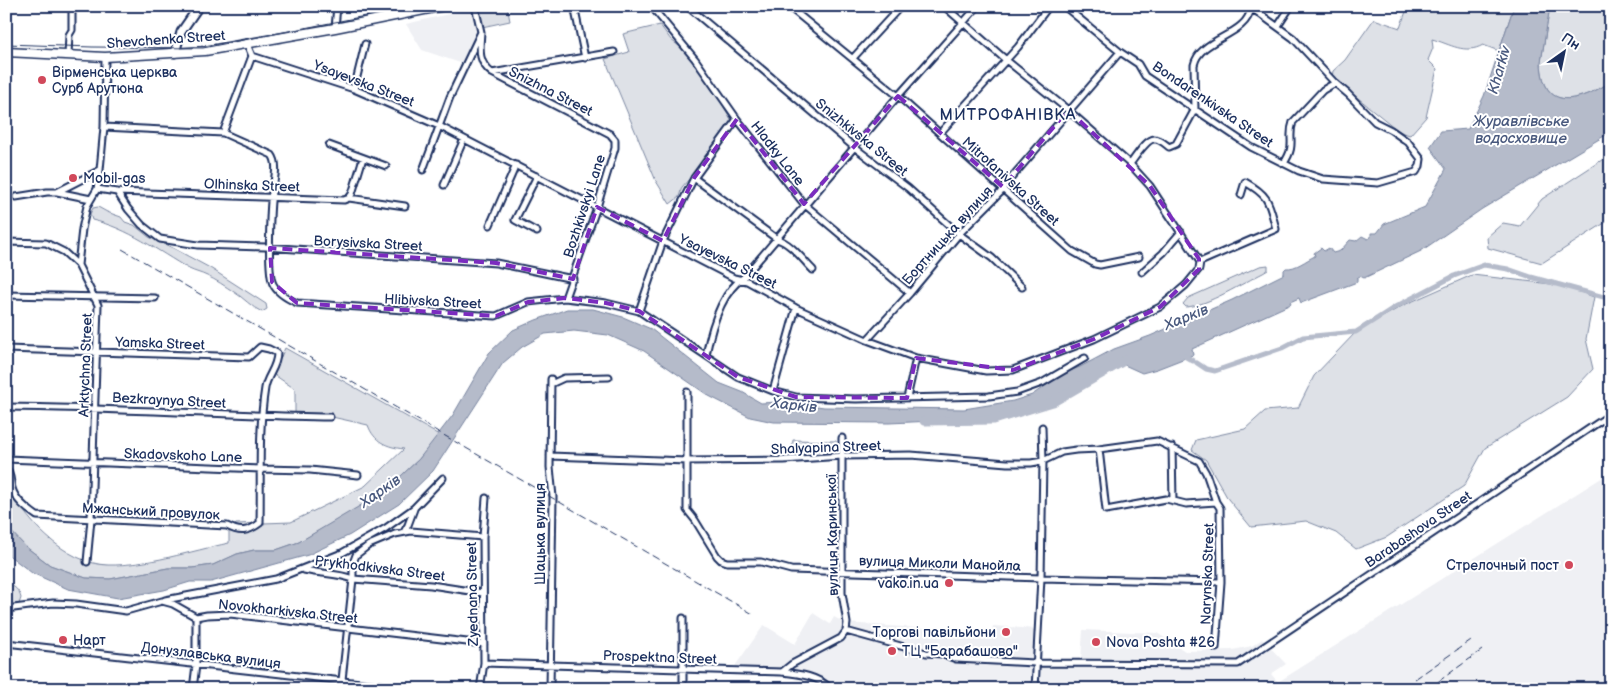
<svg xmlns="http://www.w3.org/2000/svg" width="1617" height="695" font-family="'Balsamiq Sans',sans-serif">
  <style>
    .built { fill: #eff0f4 }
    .green { fill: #dee1e7; stroke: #7c88a2 }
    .water { fill: #b5bbca; stroke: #77839f }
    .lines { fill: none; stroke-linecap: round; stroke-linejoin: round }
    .canal { stroke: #b5bbca; stroke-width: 5 }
    .river { stroke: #b5bbca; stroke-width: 9 }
    .street-casing { stroke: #1b2f5e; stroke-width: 9 }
    .secondary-casing { stroke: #1b2f5e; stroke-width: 11 }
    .primary-casing { stroke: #1b2f5e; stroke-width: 11 }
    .street { stroke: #fff; stroke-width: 5 }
    .secondary { stroke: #fff; stroke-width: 7 }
    .primary { stroke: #fff; stroke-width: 8 }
    .tram { stroke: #1b2f5e; stroke-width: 1 }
    .rail { stroke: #1b2f5e; stroke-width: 1; stroke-dasharray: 8 4; stroke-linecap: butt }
    .marked { fill: none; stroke: #7b2cbf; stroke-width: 4; stroke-dasharray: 10 6; stroke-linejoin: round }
    .poi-dot { fill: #d1495b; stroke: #fff; stroke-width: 2 }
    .labels { text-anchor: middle; stroke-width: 4; stroke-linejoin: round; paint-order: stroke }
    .street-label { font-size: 14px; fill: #1b2f5e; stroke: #fff }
    .poi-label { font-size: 14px; fill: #1b2f5e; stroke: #fff; text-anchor: start }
    .water-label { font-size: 15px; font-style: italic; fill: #49597e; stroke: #fff }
    .quarter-label { font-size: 16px; letter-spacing: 1px; fill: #1b2f5e; stroke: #fff }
  </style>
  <rect width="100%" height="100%" fill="#fff"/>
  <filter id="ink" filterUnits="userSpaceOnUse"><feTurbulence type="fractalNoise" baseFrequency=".02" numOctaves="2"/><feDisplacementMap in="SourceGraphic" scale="10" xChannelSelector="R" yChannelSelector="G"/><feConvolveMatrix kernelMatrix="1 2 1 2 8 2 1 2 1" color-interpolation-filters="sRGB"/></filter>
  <g filter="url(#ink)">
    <path class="built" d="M471 9 476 33 463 64 422 50 406 24Z
      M1611 472V675L1599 689H840L810 672 735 666 764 625 795 644 813 613 830 624 834 617 845 623 992 633 993 626 1038 629V659L1081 660 1083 630 1157 633 1185 651 1233 650 1252 646 1262 639 1286 664 1271 674 1278 682Z"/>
    <path class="green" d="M497 6H507L510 21 482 27 478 11Z
      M1408 6H1514L1499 51 1483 45C1465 55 1450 44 1432 39L1433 48 1428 60 1437 69 1426 117 1410 135 1403 133 1395 128 1332 77 1333 71 1345 60 1374 19 1400 28Z
      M1550 6H1611V82C1579 101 1543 114 1541 62Z
      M660 25 671 40 691 55 707 78 732 121 705 161 682 187 679 197 670 204 656 181 605 59 629 52 623 34Z
      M1611 154V219L1542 263 1488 248 1487 237 1503 223 1520 226 1542 199Z
      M98 207 107 212 121 217 125 222 134 225 149 237 173 248 210 268 266 304 267 309 262 312C251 307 244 298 234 292 225 286 216 280 207 276 201 273 195 272 189 269 158 251 128 228 92 220L90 214 93 208Z
      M1268 265V270L1263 273C1243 283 1207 306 1186 307L1183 304 1188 298 1260 266Z
      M1472 275 1560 285 1594 297 1586 339 1593 369 1567 397 1485 448 1464 486 1387 537 1356 549 1336 533 1306 521 1251 527 1228 499 1206 460 1192 450 1196 440 1245 429 1265 411 1298 408 1314 376 1356 332 1404 305Z
      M285 348 439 435 419 459 385 491 346 515 299 542 276 550H254L237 554 213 565 192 568H168L110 579 86 578 50 565 26 547 7 528 6 481C22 518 65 564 108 565 146 566 191 551 229 543V530L236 524 291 522 365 486 404 449C387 447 374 442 368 425L332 417 295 413V389L273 374Z
      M793 440 836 441 835 453 791 454Z
      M6 584C14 585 19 590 21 598L19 604 6 605Z"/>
    <path class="water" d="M1514 6H1550L1541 62C1543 114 1579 101 1611 82V132L1482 209 1421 251 1364 278 1360 276 1357 278V282L1301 303 1299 298 1290 302 1291 304 1192 349 1193 355 1157 369 1142 373 1120 363 1111 365 1085 385 1041 405 1001 418 889 423 774 422 750 417 709 396 644 351 608 335 574 331 545 334 522 347 503 363 433 471 399 504 350 535 308 555 211 582H190L164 590 118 598 68 589 32 573 6 553V526L26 547 50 565 86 578 110 579 168 568H192L213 565 237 554 254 550H276L299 542 385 491 419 459 453 415 489 353 513 330 536 320 567 309H593L623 317 651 329 719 383 742 392 761 403 778 402 790 406 802 404 824 407 964 409 1013 401 1032 395 1064 373 1080 367 1114 349 1150 336 1232 300 1284 274V270L1286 268C1296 269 1306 260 1315 256L1314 253 1321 248 1324 251 1329 248 1333 253 1340 251 1350 240 1356 241 1362 236 1368 239 1371 237V233H1377L1384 224 1425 207 1446 169 1430 147 1441 131 1468 129 1484 96Z"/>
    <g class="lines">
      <path class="canal" d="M1181 354 1193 361
        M1197 363 1206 369 1215 371 1282 348 1303 337 1356 332 1395 307 1454 276 1484 265 1508 269 1531 277 1611 299"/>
      <path class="river" d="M924 421 994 420 1053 402 1129 358"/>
      <g class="street-casing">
        <path id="street" d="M574 6 585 58
          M651 6 695 59 737 119 804 204 910 293
          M687 6 854 147 908 188 959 234 992 258 1022 287
          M788 6 898 96 1072 251 1095 264 1100 265 1139 257
          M944 6 1006 60 1068 110 1130 164 1150 186 1200 262
          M1064 6 1120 52 1138 64 1145 76 1251 147 1299 171 1323 179 1378 183 1416 172 1420 166 1421 159 1408 142 1391 130 1375 122 1348 94 1335 83 1293 38 1249 6
          M1278 26 1291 6
          M335 28 337 6
          M247 44 252 56 354 89 439 126 734 278 747 281 796 308 867 340 916 358 986 371 1013 370 1094 339 1160 307 1186 285 1199 269 1200 262
          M68 55 69 35 72 30V6
          M853 58 901 6
          M492 73 614 52
          M354 89 365 44
          M104 127 223 133 272 155C279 164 274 181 272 192 270 207 267 273 273 284 277 293 288 299 297 303L496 316 528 302 565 298 597 207 615 148V140L610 134 492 73C477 62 480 48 481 32
          M223 133 252 56
          M940 133 1018 47 1049 6
          M329 145 386 166
          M1284 163C1297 144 1287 138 1293 122L1323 90 1335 83
          M1130 164C1135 158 1147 138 1155 139 1160 139 1165 144 1169 147L1176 144 1195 109 1194 65C1200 37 1247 37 1251 8
          M423 170 450 97 481 32 475 6
          M537 176 515 220 537 232
          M694 178 777 239C791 243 803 260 813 270
          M444 185 464 139
          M97 189 117 192 344 200 349 198 405 206
          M57 192 91 199
          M117 192 128 209 142 225 160 239 198 245 266 247 496 263 573 279
          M16 197 47 192H57L100 170
          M349 198 352 194 363 158
          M490 225 516 165
          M6 242 46 243 64 252 78 265
          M1200 262 1276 229C1269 203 1270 196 1245 182L1241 195
          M1142 272 1163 253 1181 232
          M6 295 155 298
          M565 298 606 303 639 311 738 377 773 391 796 397 856 399 989 396 1017 392 1042 383 1085 358
          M639 311 663 241 694 178 737 119
          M867 340 910 293 959 234 1000 193 1006 184 1120 52
          M6 349 249 357 260 347 269 349 277 353C277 368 267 375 265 388 258 432 261 478 260 523 248 532 240 533 227 526L37 516C27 509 15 500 12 488 10 480 11 474 6 468
          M706 355C711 329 721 292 744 277L898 96 978 6
          M551 384 564 378 609 377
          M773 391 796 308
          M687 392V510L695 520 717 556 721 560 727 562H761L791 570 1041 578 1221 582
          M907 398 916 358
          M6 407C114 408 222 415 330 417
          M1172 447 1173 501
          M1099 449 1106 510 1166 499 1186 504 1216 502
          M550 456 687 461 784 460 842 456 911 455 1007 463H1031L1043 461 1062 452 1076 450 1099 449 1157 441 1199 461 1206 473 1216 502 1220 508 1221 582 1216 648
          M6 459 261 469 310 470 358 475
          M404 532 408 525 414 509
          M87 562 91 519 98 305 78 265 82 229 87 206 97 189 100 170 104 127 105 57
          M304 570C321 574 338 573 353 579L431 585 483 593
          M165 600 276 579 342 553 386 528 414 508 443 478
          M6 609 53 603 76 604 126 611 162 601 173 604 196 617 207 615 230 614 484 644
          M846 631 926 653 943 654 956 659 1035 663 1238 664 1611 414
          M6 643 414 689
          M484 663 782 672C800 674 818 676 831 689
          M782 672 792 664 841 638 846 631 847 623 842 593V438
          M193 689 196 665V617
          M341 689 353 579V563L356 555 369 545 395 534 411 531 483 537
          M480 689 484 663 483 537 486 498
          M550 689 553 497 550 467 551 379
          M683 689V618
          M1035 689 1041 578 1043 461 1042 427
          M1606 689 1611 683"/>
      </g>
      <g class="secondary-casing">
        <path id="secondary" d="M175 53 181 32 199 6"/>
      </g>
      <g class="primary-casing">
        <path id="primary" d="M6 52 105 57 205 51 335 28 444 6"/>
      </g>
      <use href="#street" class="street"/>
      <use href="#secondary" class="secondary"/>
      <use href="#primary" class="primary"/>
      <path class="tram" d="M6 44 92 47 203 48 416 6"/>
      <path class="rail" d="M122 249 753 614
        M1415 679 1474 638
        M1428 689 1482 650"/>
    </g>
  </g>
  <path class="marked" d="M898 96 1003 187 1068 110 1150 186 1199 259V269L1160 307 1094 339 1013 370 916 358 907 398 796 397 738 377 639 311 606 303 565 298 528 302 496 316 297 303 272 282 270 248 496 263 573 279 597 207 663 241 694 178 737 119 804 204Z"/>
  <g class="poi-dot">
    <circle cx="42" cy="80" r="5"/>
    <circle cx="73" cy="178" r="5"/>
    <circle cx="1569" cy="565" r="5"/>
    <circle cx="949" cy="583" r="5"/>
    <circle cx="1006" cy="632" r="5"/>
    <circle cx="63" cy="640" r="5"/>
    <circle cx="1096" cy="642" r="5"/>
    <circle cx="892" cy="651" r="5"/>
  </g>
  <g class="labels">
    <g class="street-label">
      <text transform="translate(166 39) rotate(-4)" y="5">Shevchenka Street</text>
      <text transform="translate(364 83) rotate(21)" y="5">Ysayevska Street</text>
      <text transform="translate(551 91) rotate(27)" y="5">Snizhna Street</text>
      <text transform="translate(1213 104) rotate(34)" y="5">Bondarenkivska Street</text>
      <text transform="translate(862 137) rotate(39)" y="5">Snizhkivska Street</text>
      <text transform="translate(778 153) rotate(52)" y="5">Hladky Lane</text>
      <text transform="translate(1011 181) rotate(42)" y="5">Mitrofanivska Street</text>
      <text transform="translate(252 185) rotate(2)" y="5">Olhinska Street</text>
      <text transform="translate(584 206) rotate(-72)" y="5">Bozhkivskyi Lane</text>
      <text transform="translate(947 235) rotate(-48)" y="5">Бортницька вулиця</text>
      <text transform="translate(368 243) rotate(3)" y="5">Borysivska Street</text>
      <text transform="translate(728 261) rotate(26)" y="5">Ysayevska Street</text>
      <text transform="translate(433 301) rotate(3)" y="5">Hlibivska Street</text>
      <text transform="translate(160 343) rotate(2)" y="5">Yamska Street</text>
      <text transform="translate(85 365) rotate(-88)" y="5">Arktychna Street</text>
      <text transform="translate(169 400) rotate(3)" y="5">Bezkraynya Street</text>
      <text transform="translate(826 447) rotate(-2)" y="5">Shalyapina Street</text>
      <text transform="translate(183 455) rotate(2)" y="5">Skadovskoho Lane</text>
      <text transform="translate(151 511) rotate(3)" y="5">Мжанський провулок</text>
      <text transform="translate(1418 529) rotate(-34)" y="5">Barabashova Street</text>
      <text transform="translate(540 534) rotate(-90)" y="5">Шацька вулиця</text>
      <text transform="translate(832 535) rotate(-91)" y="5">вулиця Каринської</text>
      <text transform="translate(940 563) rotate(2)" y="5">вулиця Миколи Манойла</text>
      <text transform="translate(380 568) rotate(7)" y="5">Prykhodkivska Street</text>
      <text transform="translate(1207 574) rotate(-88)" y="5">Narynska Street</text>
      <text transform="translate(472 594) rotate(-91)" y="5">Zyednana Street</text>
      <text transform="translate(288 611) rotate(6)" y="5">Novokharkivska Street</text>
      <text transform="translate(211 655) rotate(7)" y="5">Донузлавська вулиця</text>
      <text transform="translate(660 657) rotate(2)" y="5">Prospektna Street</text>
    </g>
    <g class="poi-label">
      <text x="52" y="77">Вірменська церква<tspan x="52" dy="16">Сурб Арутюна</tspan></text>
      <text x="83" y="183">Mobil-gas</text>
      <text x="1559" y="570" text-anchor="end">Стрелочный пост</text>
      <text x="939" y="588" text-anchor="end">vako.in.ua</text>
      <text x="996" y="637" text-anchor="end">Торгові павільйони</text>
      <text x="73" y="645">Нарт</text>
      <text x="1106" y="647">Nova Poshta #26</text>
      <text x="902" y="656">ТЦ "Барабашово"</text>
    </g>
    <g class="water-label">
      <text transform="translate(1499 70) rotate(-74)" y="5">Kharkiv</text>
      <text x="1521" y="126">Журавлівське<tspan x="1521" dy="17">водосховище</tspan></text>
      <text transform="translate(1186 317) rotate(-22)" y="5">Харків</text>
      <text transform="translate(794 405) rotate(6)" y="5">Харків</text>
      <text transform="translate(380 491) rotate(-35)" y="5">Харків</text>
    </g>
    <g class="quarter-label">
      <text x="1008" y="120">МИТРОФАНІВКА</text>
    </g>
  </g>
  <rect width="1617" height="695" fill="none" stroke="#fff" stroke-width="25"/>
  <rect x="12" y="12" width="1592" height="670" fill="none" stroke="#1b2f5e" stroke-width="2" filter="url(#ink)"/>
  <g transform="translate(1564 52) rotate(33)" stroke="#ffffff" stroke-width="4" paint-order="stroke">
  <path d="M0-4L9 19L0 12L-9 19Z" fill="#1b2f5e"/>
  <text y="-8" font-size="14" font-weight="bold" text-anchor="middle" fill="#1b2f5e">Пн</text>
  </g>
</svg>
